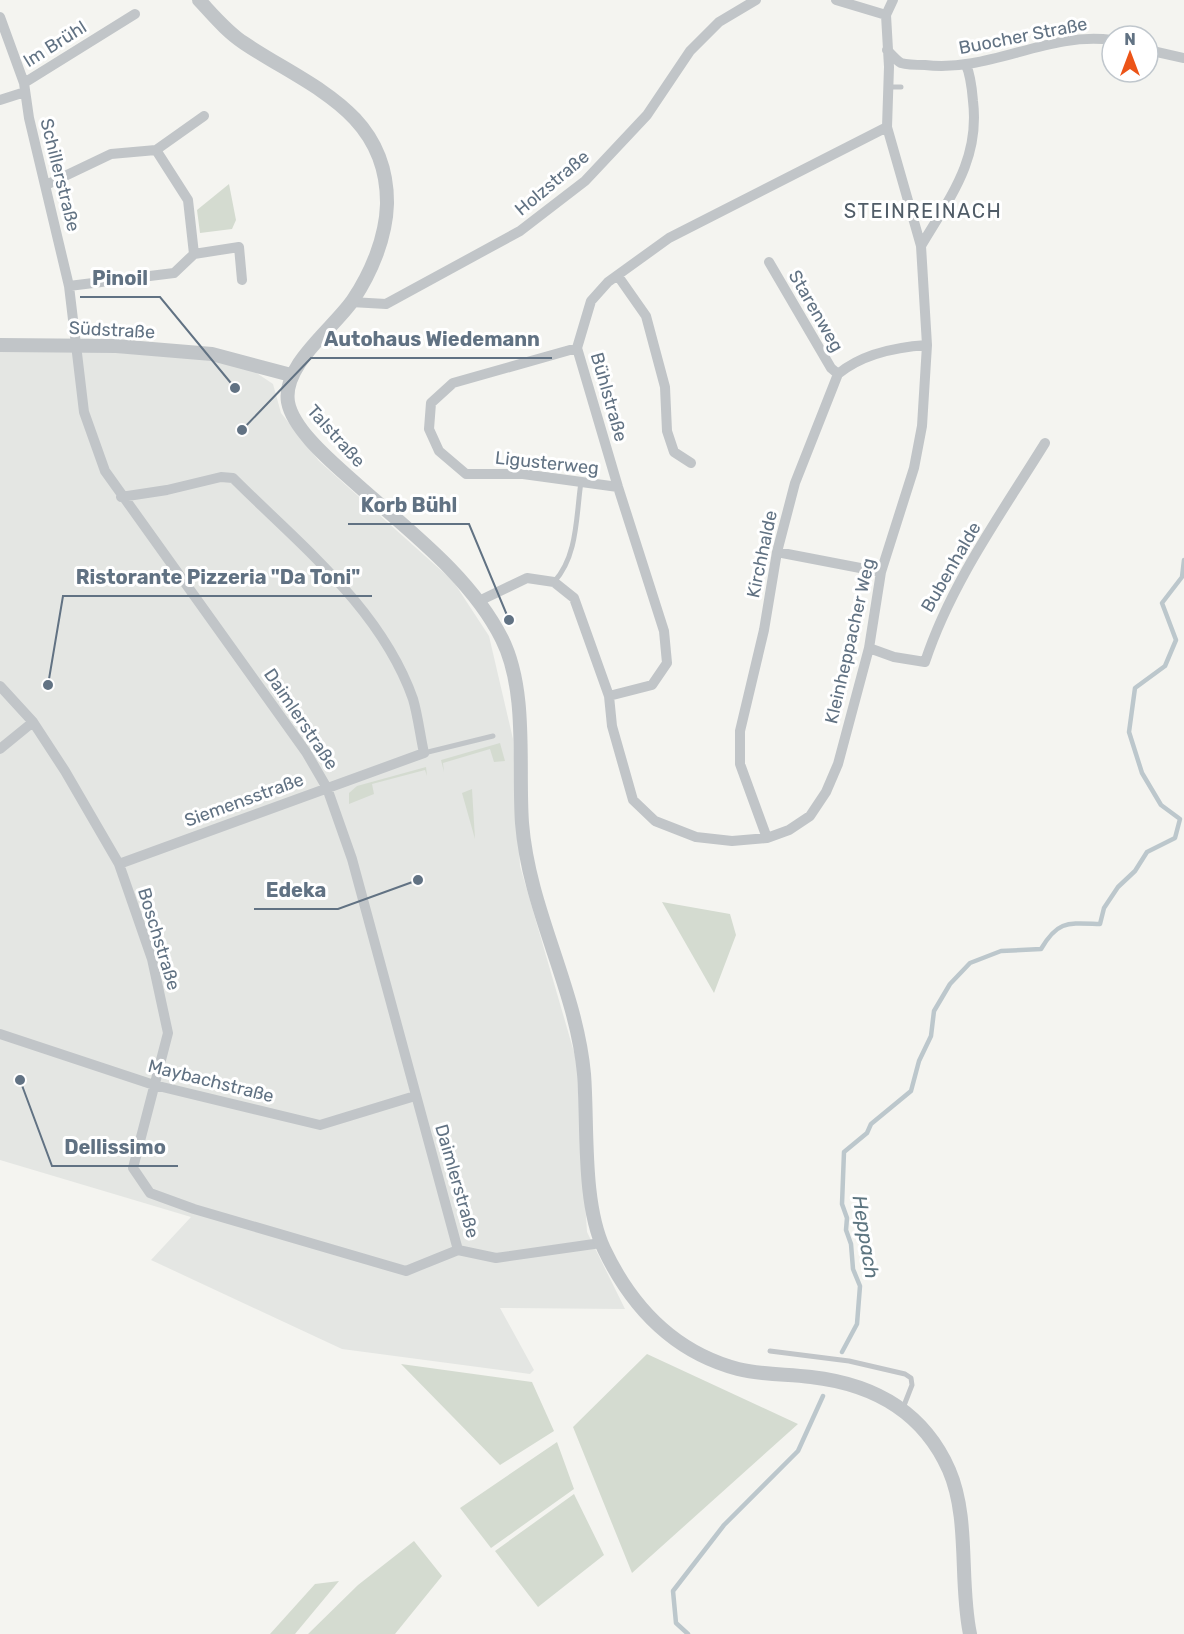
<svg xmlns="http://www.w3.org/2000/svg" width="1184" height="1634" font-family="Rubik,sans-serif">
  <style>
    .built { fill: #e4e6e3 }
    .green { fill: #d4dbd0 }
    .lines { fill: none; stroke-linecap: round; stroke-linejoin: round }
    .stream { stroke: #bcc7cc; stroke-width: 4.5 }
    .service { stroke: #c1c5c8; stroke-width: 5 }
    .minor { stroke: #c1c5c8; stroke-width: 10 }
    .tertiary { stroke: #c1c5c8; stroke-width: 14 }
    .labels { text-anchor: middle; stroke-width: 6; stroke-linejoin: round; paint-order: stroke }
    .street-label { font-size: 18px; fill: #617283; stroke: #fff }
    .neighbourhood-label { font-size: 20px; letter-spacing: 1.5px; fill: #505c67; stroke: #fff }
    .water-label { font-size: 20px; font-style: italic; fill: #5d7580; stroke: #fff }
    .leader { fill: none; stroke: #617283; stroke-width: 2 }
    .callout-dot { fill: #617283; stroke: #fff; stroke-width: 2 }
    .callout-label { font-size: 20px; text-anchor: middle; font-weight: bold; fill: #617283; stroke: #fff; stroke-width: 6; stroke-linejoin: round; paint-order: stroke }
  </style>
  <rect width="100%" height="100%" fill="#f4f4f0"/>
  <path class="built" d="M42 349 197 357 249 368 273 384 281 413 319 461 453 581 489 636 513 739 520 866 576 1059 587 1232 625 1309 500 1308 534 1370 530 1374 342 1349 151 1260 191 1217 0 1160V351Z"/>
  <path class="green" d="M229 184 236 220 232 229 200 233 197 210Z
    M500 743 505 761 494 762 490 749 443 763 444 772 441 760Z
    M426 767 427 776 425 770 372 784 374 794 349 804V793L357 786Z
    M472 789 475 839 462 793Z
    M662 902 730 914 736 935 714 993Z
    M647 1354 798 1424 632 1573 573 1427Z
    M401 1364 532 1382 554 1431 500 1465Z
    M557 1442 574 1489 491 1548 460 1508Z
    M574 1494 604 1555 538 1607 495 1551Z
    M414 1541 442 1576 395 1634H308L358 1585Z
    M339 1581 295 1634H270L315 1584Z"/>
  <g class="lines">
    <path class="stream" d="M842 1352 857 1324 860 1286 853 1269 851 1244 846 1230 847 1218 842 1204 844 1152 867 1133 871 1124 911 1091 919 1061 931 1036 934 1011 950 984 970 963 1001 951 1041 949C1058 920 1068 923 1100 924L1104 908 1118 887 1135 871 1147 852 1175 838 1180 819 1161 805 1142 773 1129 732 1135 688 1165 666 1176 640 1162 603 1182 577 1184 560
      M688 1634 676 1623 673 1591 724 1525 798 1451 823 1396"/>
    <path class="service" d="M889 87H901
      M554 582C578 556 576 515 581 482
      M424 753 493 736
      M770 1351 849 1361 905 1374 911 1378 912 1385 903 1408"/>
    <path class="minor" d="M886 15 893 0
      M0 17 24 83 29 118 69 286 84 412 105 471 306 752 327 788 352 859 458 1250
      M887 50C891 54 897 61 901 63 908 65 918 65 925 65 989 73 1048 31 1112 40
      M1148 50 1184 58
      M24 83 135 14
      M0 100 25 92
      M46 185 111 154 156 150 204 116
      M921 246C950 197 980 160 973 101 972 89 971 76 966 65
      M194 254 239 247 242 280
      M769 262 831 368 838 374
      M618 276 646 316 665 387 667 431 674 452 691 463
      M69 286 174 273 194 254 188 200 156 150
      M351 302 386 304 520 231 585 181 647 115 690 51 719 22 756 0
      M577 348 453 383 431 403 429 429 439 451 466 474H523L618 487
      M777 552 881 572
      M479 601 527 578 554 582 574 598 609 696 612 726 633 800 655 821 696 837 732 841 767 838 789 830 810 816 826 792 838 764 869 648 881 572 914 468 922 426 927 345 921 246 887 127 889 67 886 15 836 0
      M869 648 894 657 925 662C951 583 1001 514 1045 443
      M0 686 33 722 65 771 119 864 152 959 168 1033 133 1168 150 1193 194 1209 406 1271 458 1250
      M609 696 652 685 667 663 664 631 618 487 577 348 591 301 608 282 669 238 887 127
      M0 749 33 722
      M767 838 740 764V731L764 630 777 552 795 483 838 374C862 354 897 347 927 345
      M119 864 424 753C420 735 418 716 413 699 381 608 299 544 233 478L221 477 167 490 121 497
      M0 1034 154 1085 320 1125 415 1096
      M458 1250 496 1258 601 1243"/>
    <path class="tertiary" d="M199 0C213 15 227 32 244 43 308 86 388 111 387 204 386 238 371 273 353 300 333 329 282 365 288 402 293 430 333 463 353 481 405 528 470 575 502 639 528 691 518 766 522 823 529 911 576 987 584 1074 588 1126 582 1202 604 1249 632 1308 674 1352 738 1369 762 1375 787 1374 811 1377 872 1384 923 1411 949 1470 970 1518 959 1582 970 1634
      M0 345 116 346 212 354 291 375"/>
  </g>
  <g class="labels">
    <g class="street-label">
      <text transform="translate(1023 36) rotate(-11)" y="6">Buocher Straße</text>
      <text transform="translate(55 44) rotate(-32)" y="6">Im Brühl</text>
      <text transform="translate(60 175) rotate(76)" y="6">Schillerstraße</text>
      <text transform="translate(552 183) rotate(-40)" y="6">Holzstraße</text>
      <text transform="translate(816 311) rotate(60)" y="6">Starenweg</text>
      <text transform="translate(112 330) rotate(3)" y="6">Südstraße</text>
      <text transform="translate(609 397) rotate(74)" y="6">Bühlstraße</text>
      <text transform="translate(336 436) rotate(48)" y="6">Talstraße</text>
      <text transform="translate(547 463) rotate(6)" y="6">Ligusterweg</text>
      <text transform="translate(762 554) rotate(-78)" y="6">Kirchhalde</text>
      <text transform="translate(951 567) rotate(-60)" y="6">Bubenhalde</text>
      <text transform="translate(850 641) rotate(-77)" y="6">Kleinheppacher Weg</text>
      <text transform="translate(301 719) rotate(56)" y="6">Daimlerstraße</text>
      <text transform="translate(244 800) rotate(-20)" y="6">Siemensstraße</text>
      <text transform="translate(159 939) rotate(73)" y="6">Boschstraße</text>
      <text transform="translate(211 1081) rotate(14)" y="6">Maybachstraße</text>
      <text transform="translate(457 1181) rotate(74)" y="6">Daimlerstraße</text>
    </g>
    <g class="neighbourhood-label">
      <text x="923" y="218">STEINREINACH</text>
    </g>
    <g class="water-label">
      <text transform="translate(866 1237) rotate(81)" y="7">Heppach</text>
    </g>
  </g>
  <path class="leader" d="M235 388L160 297H80M242 430L311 358H552M509 620L469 524H348M48 685L63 596H372M418 880L338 909H254M20 1080L52 1166H178"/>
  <g class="callout-dot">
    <circle cx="235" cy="388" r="6"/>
    <circle cx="242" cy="430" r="6"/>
    <circle cx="509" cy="620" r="6"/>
    <circle cx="48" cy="685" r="6"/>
    <circle cx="418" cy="880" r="6"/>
    <circle cx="20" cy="1080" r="6"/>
  </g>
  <g class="callout-label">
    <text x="120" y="285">Pinoil</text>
    <text x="432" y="346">Autohaus Wiedemann</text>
    <text x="409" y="512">Korb Bühl</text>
    <text x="218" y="584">Ristorante Pizzeria "Da Toni"</text>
    <text x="296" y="897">Edeka</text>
    <text x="115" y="1154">Dellissimo</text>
  </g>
  <g transform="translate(1130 54)"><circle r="28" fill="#ffffff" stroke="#c0c7cd" stroke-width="1.5"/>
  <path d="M0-4.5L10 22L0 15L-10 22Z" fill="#ec5418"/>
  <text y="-9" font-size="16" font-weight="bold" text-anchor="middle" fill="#617283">N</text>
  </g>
</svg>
